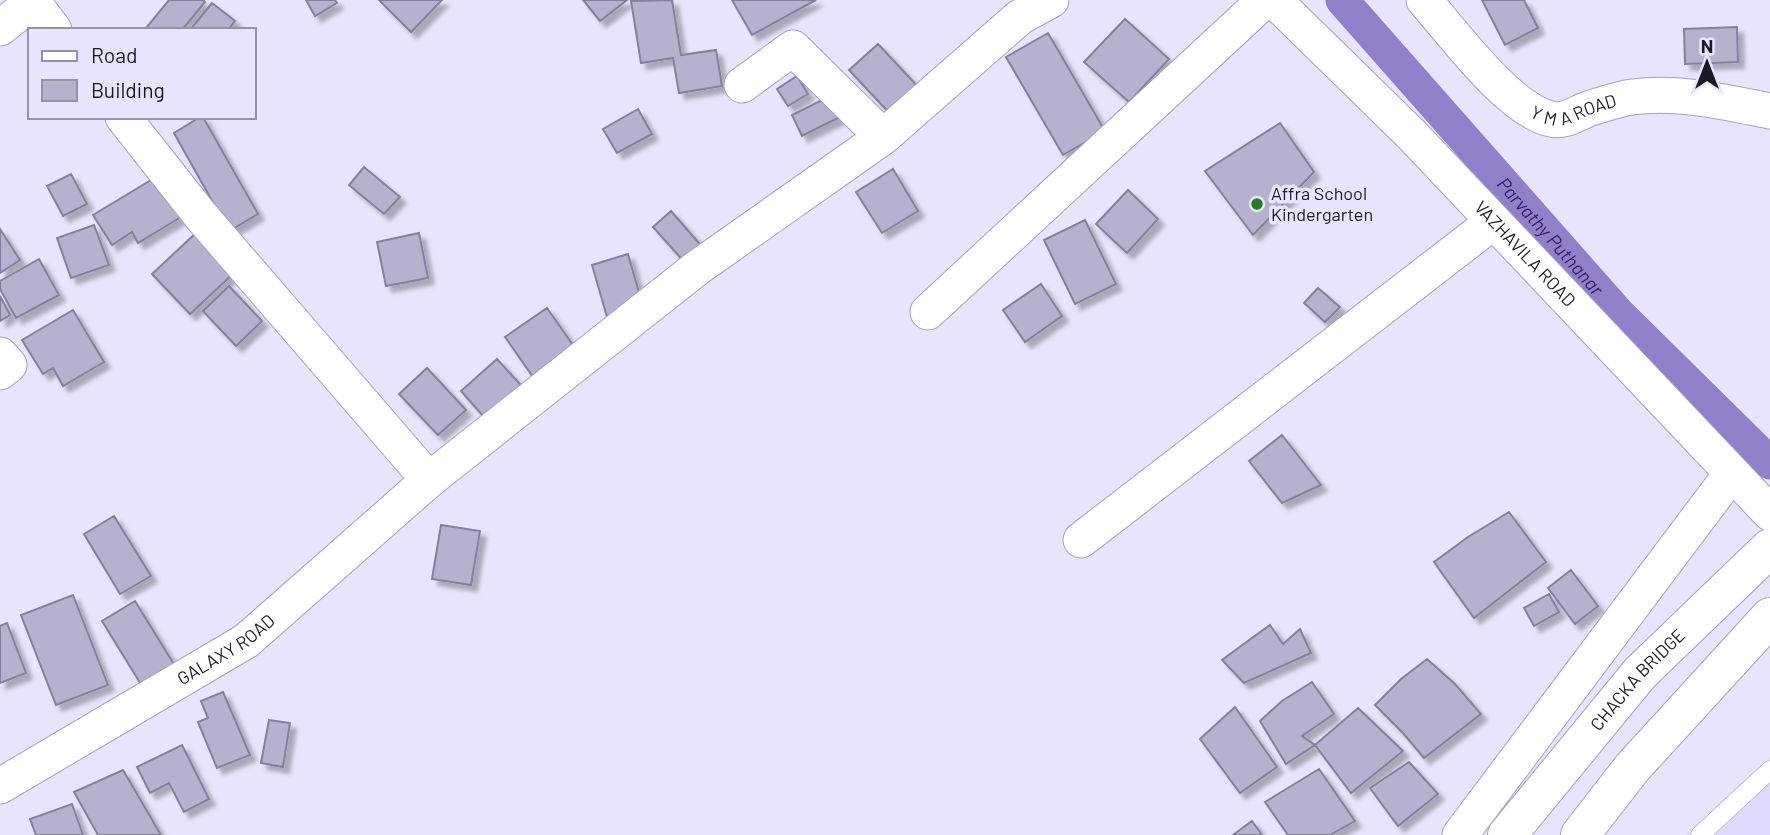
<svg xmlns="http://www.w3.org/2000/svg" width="1770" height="835" font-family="Barlow,sans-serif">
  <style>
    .built { fill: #e0d9ff }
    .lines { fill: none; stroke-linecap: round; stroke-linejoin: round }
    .canal { stroke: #9080c9; stroke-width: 33 }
    .building { fill: #b6b1ce; stroke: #85809c; stroke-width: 2; filter: url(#shadow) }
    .service-casing { stroke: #a6a2be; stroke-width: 19 }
    .minor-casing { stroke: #a6a2be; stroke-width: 37 }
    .secondary-casing { stroke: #a6a2be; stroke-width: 40 }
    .service { stroke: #fff; stroke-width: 18 }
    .minor { stroke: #fff; stroke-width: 35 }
    .secondary { stroke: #fff; stroke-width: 38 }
    .poi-dot { fill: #277a26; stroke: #e8e4fd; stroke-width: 2.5 }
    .labels { text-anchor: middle; stroke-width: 7; stroke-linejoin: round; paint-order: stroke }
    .street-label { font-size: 18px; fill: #1b1924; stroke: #e8e4fd }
    .poi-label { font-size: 18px; fill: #1b1924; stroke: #e8e4fd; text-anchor: start }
    .water-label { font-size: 19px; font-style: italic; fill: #35166d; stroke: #e8e4fd }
  </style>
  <defs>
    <filter id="shadow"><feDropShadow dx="6" dy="6" stdDeviation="2" flood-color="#0004"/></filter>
  </defs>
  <rect width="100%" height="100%" fill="#e8e4fd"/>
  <path class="built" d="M1770 757V835H1686Z"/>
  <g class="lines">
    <path class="canal" id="s1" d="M1342 0 1618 313 1770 463"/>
  </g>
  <path class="building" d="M169 0H203L205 2 182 30H149L146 28Z
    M306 0H335L337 3 315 16Z
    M379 0H442L411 32Z
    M583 0H627L600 21Z
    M672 0 681 55 716 50 722 86 679 93 673 58 641 63 631 1Z
    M732 0H816L752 35Z
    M1482 0H1524L1538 28 1505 45Z
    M212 3 235 21 228 30H190Z
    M1125 19 1169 59 1129 102 1084 62Z
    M1737 27 1738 62 1685 64 1684 29Z
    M1048 33 1105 131 1063 155 1006 57Z
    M878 44 923 92 895 119 849 70Z
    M797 76 808 94 788 106 777 89Z
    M834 94 844 115 802 136 792 115Z
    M638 109 652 134 617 153 603 129Z
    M200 117H203L258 214 229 231 174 133Z
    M1280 123 1314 172 1253 235 1205 171Z
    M364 167 400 197 384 214 349 185Z
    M893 169 918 211 882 233 856 192Z
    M71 174 87 204 63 216 47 186Z
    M156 177 181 217 138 243 132 232 112 245 93 215Z
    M1128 190 1158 219 1127 253 1096 224Z
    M671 211 705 250 687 265 653 227Z
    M1085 220 1116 284 1075 304 1044 240Z
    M94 225 109 265 71 278 57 238Z
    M0 229 20 260 0 273Z
    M197 232 235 272 190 314 152 274Z
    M419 233 428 278 386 286 377 242Z
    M628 254 643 307 607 317 592 265Z
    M39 259 59 295 16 318 0 289V281Z
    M1041 284 1062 316 1025 342 1003 310Z
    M229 286 262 321 236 346 203 311Z
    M1318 288 1340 307 1325 322 1304 303Z
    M0 296 10 315 0 321Z
    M547 308 580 355 538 384 505 337Z
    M73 310 104 362 63 386 53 368 43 374 22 340Z
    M497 359 528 393 491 425 461 391Z
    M427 368 466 410 438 435 399 394Z
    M1282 435 1321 485 1282 503 1249 461Z
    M1509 512 1546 562 1474 618 1434 562 1468 537Z
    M114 516 151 576 120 594 84 534Z
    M441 525 480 531 471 585 432 579Z
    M1571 570 1598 606 1575 624 1548 588Z
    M1549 594 1559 612 1534 626 1524 608Z
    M73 595 108 685 56 705 21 615Z
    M135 601 175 666 142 686 102 621Z
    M7 623 26 673 0 683V626Z
    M1270 625 1283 644 1300 629 1311 653 1244 683 1222 660Z
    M1427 659 1455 684 1481 714 1424 758 1403 733 1375 705 1401 679Z
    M1312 682 1334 714 1302 736 1315 745 1286 764 1260 721 1282 701Z
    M223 692 250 755 217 768 198 722 208 718 201 701Z
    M1235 707 1277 767 1240 793 1200 739Z
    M1358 708 1403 751 1351 793 1315 745Z
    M269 720 290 723 283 767 261 763Z
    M182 745 209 799 184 812 169 783 150 793 137 767Z
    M1409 762 1438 794 1398 826 1370 788Z
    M1319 769 1355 821 1330 835H1288L1265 802Z
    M123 770 161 835H98L74 792Z
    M72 804 83 835H36L30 819Z
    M1252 821 1262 835H1233Z"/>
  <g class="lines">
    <g class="service-casing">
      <path id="service" d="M1700 835 1770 770"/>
    </g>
    <g class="minor-casing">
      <g id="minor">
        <path id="s2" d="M1274 0 1412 135 1770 513"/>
        <path id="s3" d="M1424 0C1453 33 1509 110 1551 119 1565 123 1578 112 1591 108 1604 104 1619 99 1632 97 1679 91 1724 102 1770 111"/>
        <path d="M33 2 54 30"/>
        <path d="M0 28 35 0"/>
        <path d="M742 85 793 48 883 137"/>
        <path d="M123 117 201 216 429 480"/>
        <path d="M928 312 1265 0"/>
        <path d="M0 355 9 365 0 372"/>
        <path d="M1081 540 1493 222"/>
        <path id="s4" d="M0 786 246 641 429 480 697 268 883 137 1020 17 1051 0"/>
        <path d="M1460 835 1732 473"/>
      </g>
    </g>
    <g class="secondary-casing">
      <g id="secondary">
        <path id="s5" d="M1507 835 1640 673 1770 548"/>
        <path d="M1580 835 1632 768 1770 617"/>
      </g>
    </g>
    <use href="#service" class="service"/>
    <use href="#minor" class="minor"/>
    <use href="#secondary" class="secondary"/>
  </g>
  <circle class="poi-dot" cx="1257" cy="204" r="7"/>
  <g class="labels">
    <g class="street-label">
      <text dy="6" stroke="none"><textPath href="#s3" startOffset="200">Y M A ROAD</textPath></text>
      <text dy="6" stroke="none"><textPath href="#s2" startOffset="357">VAZHAVILA ROAD</textPath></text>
      <text dy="6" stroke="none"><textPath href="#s4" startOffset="264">GALAXY ROAD</textPath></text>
      <text dy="6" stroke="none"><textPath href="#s5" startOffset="203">CHACKA BRIDGE</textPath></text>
    </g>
    <g class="poi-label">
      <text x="1271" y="200">Affra School<tspan x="1271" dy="21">Kindergarten</tspan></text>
    </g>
    <g class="water-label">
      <text dy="7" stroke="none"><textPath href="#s1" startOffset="315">Parvathy Puthanar</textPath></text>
    </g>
  </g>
  <rect x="28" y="28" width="228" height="91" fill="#e8e4fd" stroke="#9693a6" stroke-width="2"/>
  <rect x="42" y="51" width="35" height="10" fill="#ffffff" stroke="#9693a6" stroke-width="2"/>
  <text x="91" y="63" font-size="21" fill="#1b1924">Road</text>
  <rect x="42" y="80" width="35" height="21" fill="#b6b1ce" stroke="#9693a6" stroke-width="2"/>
  <text x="91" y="98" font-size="21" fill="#1b1924">Building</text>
  <g transform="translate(1707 63)" stroke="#e8e4fd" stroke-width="5" paint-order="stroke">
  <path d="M0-5L12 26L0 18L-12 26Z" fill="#1b1924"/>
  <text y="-10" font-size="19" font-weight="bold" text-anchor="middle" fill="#1b1924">N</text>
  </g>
</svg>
